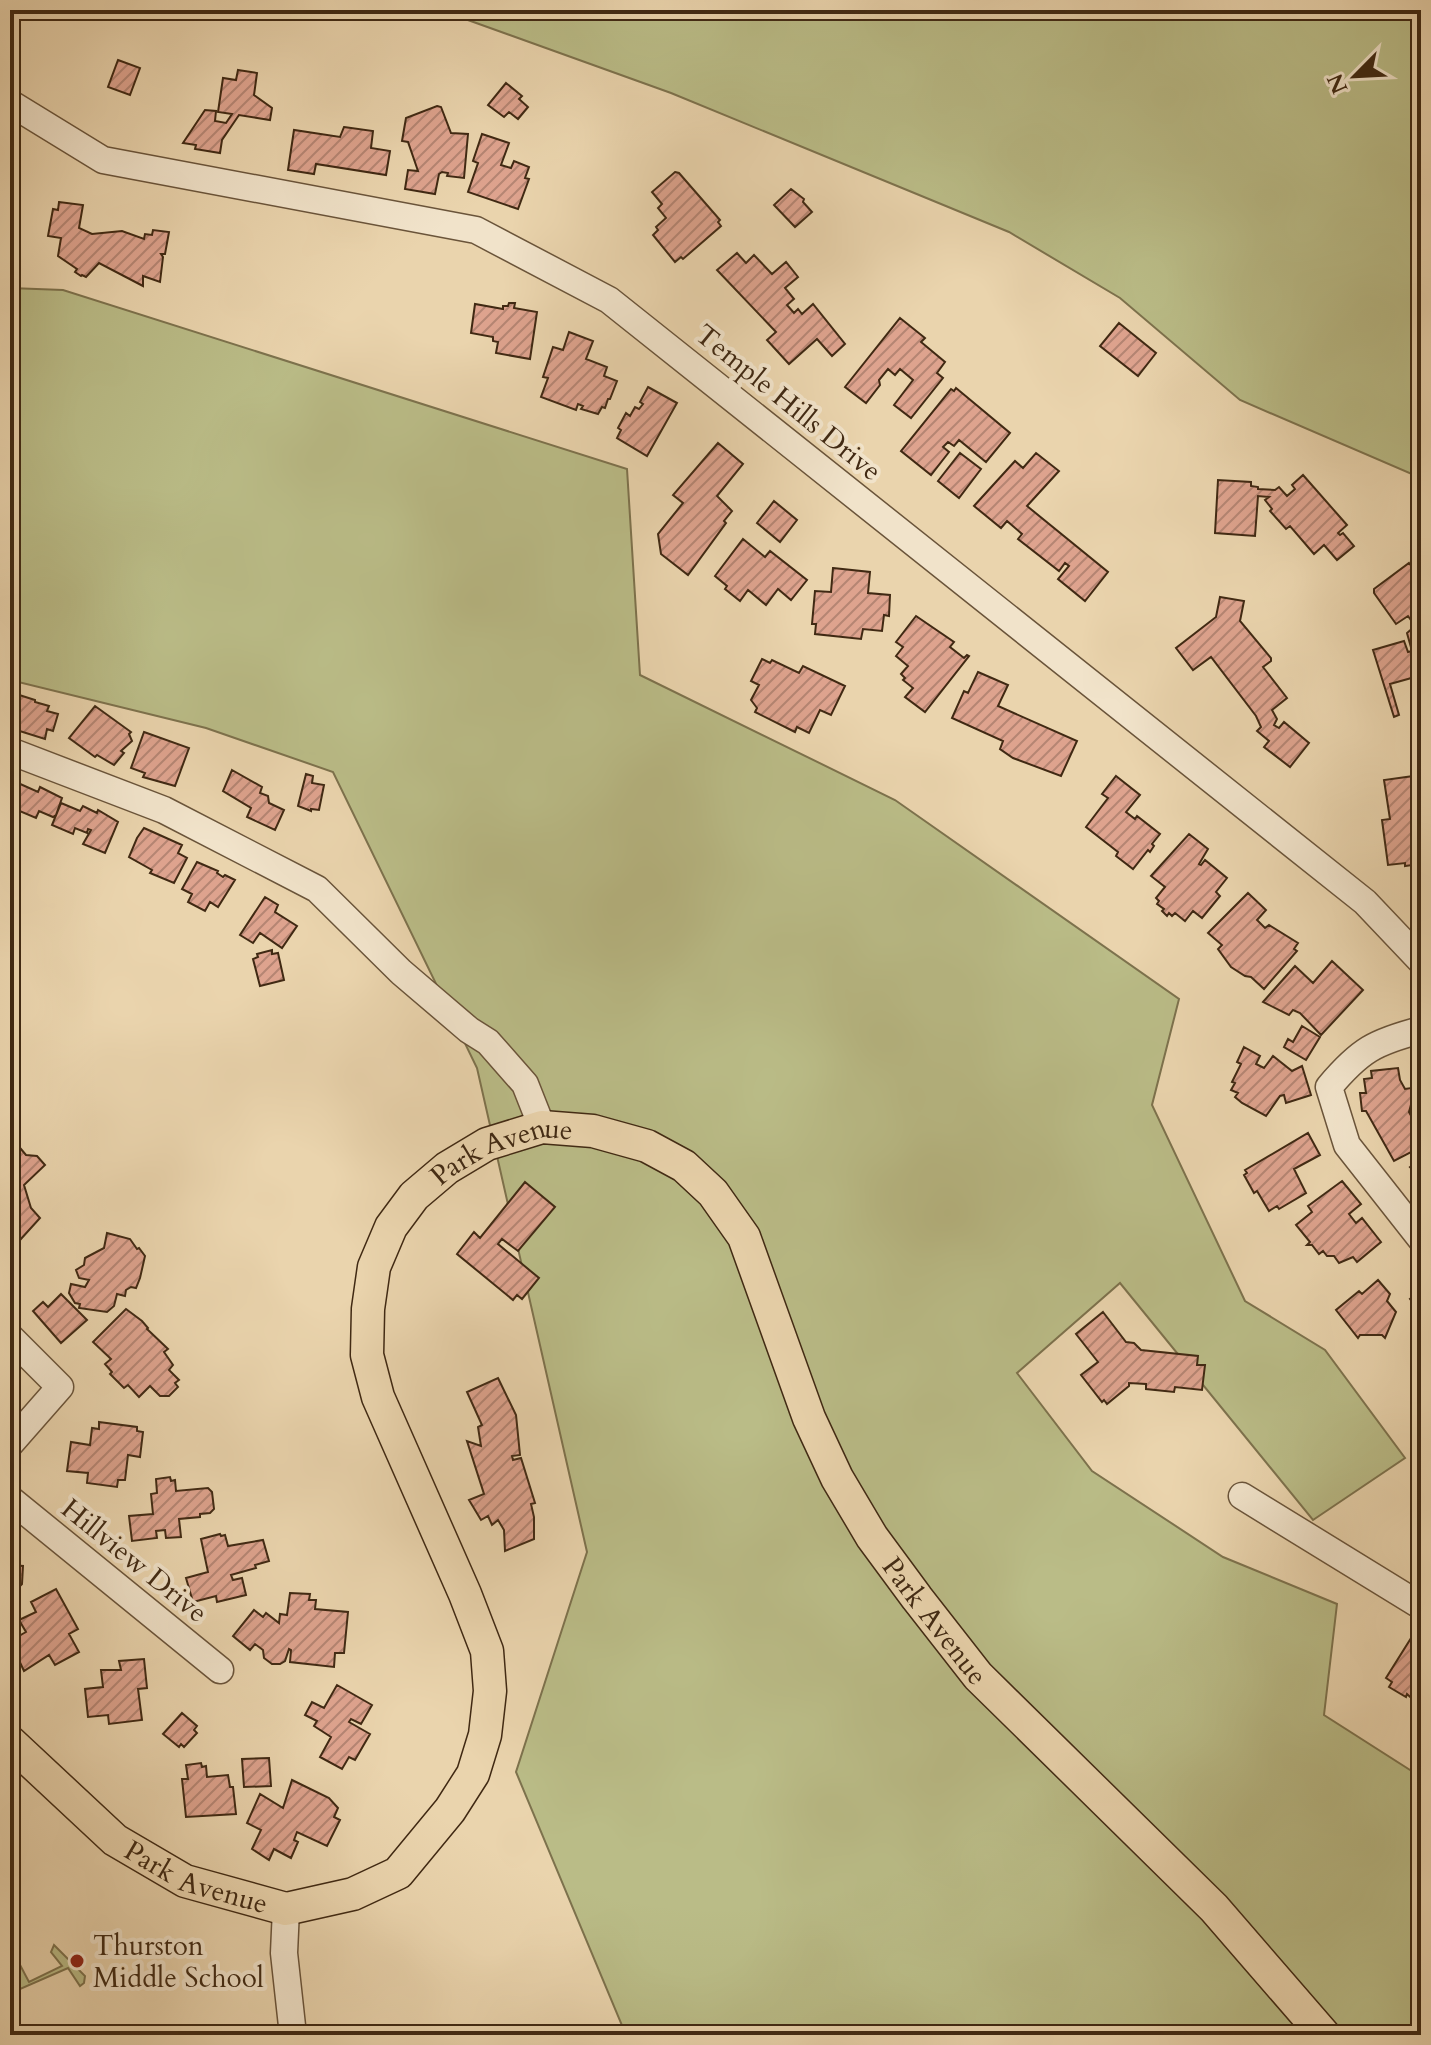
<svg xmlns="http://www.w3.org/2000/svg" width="1431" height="2045" font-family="Cardo,serif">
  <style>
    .grass { fill: #babc87; stroke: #7d724d; stroke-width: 2 }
    .building { fill: url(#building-hatch); stroke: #402913; stroke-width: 2 }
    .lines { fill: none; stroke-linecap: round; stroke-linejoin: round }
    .minor-casing { stroke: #6a543a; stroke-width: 29 }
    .major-casing { stroke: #402913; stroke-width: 35 }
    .minor { stroke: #f1e3ca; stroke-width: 26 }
    .major { stroke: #ead4ad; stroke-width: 32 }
    .poi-dot { fill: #8f2418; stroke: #f1e3ca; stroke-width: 3 }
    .labels { text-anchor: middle; stroke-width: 8; stroke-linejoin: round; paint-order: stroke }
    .street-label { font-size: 28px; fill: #402913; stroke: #f1e3ca }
    .poi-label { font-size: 28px; fill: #402913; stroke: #f1e3ca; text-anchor: start }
  </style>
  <defs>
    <pattern id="building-hatch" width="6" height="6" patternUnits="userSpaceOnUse" patternTransform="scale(2)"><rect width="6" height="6" fill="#dea38e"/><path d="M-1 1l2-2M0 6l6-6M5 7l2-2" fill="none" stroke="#b58573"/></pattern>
  </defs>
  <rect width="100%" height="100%" fill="#ead4ad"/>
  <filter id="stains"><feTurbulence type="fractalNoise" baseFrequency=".0025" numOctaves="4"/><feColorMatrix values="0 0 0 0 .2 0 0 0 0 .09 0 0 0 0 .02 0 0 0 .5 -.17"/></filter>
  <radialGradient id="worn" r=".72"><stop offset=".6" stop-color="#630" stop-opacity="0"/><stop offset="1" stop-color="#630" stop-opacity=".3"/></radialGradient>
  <path class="grass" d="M440 10H1421V478L1240 400 1120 298 1009 232 671 93Z
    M10 288 63 290 627 469 640 675 895 800 1179 999 1152 1105 1245 1301 1325 1350 1405 1458 1313 1520 1120 1283 1017 1373 1092 1471 1223 1557 1337 1604 1324 1715 1421 1777V2035H626L516 1772 587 1552 477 1068 333 772 206 728 10 680Z
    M54 1945 85 1976 84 1983 80 1986 68 1968 13 1992 19 2010 10 2014V1994L18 1961 29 1982 62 1966 51 1952Z"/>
  <path class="building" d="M118 60 140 68 130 95 108 87Z
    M238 70 257 73 254 95 272 108 270 120 239 115 222 140 220 153 195 149 196 145 183 143 205 110 216 111 215 121 226 123 232 114 218 112 223 78 236 80Z
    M506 83 522 96 519 99 528 107 518 119 509 112 504 117 488 105Z
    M437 106 441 107 451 133 468 134 464 178 447 176 448 173 442 172 439 174 435 194 405 189 408 170 418 171 408 142 402 141 406 118Z
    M344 127 373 131 371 148 390 151 386 175 316 164 314 174 288 170 294 130 340 137Z
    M482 134 509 143 501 165 511 168 514 161 529 167 525 178 529 179 518 209 468 192 478 163 473 161Z
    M675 172 679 173 720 220 718 222 721 226 683 259 681 257 675 262 653 235 658 230 656 227 666 218 658 208 662 204 652 192Z
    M791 189 804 199 803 202 812 212 795 227 774 205Z
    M59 202 83 205 79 228 92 234 122 231 144 239 145 234 152 235 153 230 169 232 165 254H161L163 257 160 282 143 276V286L99 263 86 277 82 275 81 276 75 272 77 269 58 256 61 238 48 236 53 209 58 210Z
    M737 253 746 263 754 255 772 274 786 262 798 277 785 288 794 299 787 305 794 313 798 309 802 314 813 304 845 344 832 356 817 339 789 364 767 340 776 332 717 270Z
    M509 303H515L514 308 537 312 530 359 496 353 498 342 493 341V337L471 333 475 304 503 309V306H508Z
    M900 318 925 338 921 342 945 362 937 373 943 378 911 418 894 405 913 380 900 369 895 375 888 369 879 380 880 385 866 403 845 387Z
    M1119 323 1156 353 1138 376 1100 346Z
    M569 332 593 341 586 359 607 367 604 376 617 381 610 399H608L605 408 602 407 598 414 581 409 583 406 578 404 576 410 541 397 548 378 543 377 553 347 563 350Z
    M648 387 677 403 647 456 617 438 621 430 618 428 626 413 630 416 635 407 639 409 643 404 640 402Z
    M956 388 1010 433 986 462 959 440 954 446 948 442 943 447 949 452 931 475 901 451 951 389 954 391Z
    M718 443 743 464 717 496 732 511 724 521 726 523 688 575 661 554 658 534 683 503 673 495Z
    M960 453 981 469 959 498 938 481Z
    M1036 453 1059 471 1027 506 1108 572 1085 601 1058 579 1069 566 1065 563 1059 571 1018 539 1022 534 1007 521 1001 528 974 506 1015 461 1023 468Z
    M1303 475 1347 525 1338 533 1340 535 1343 533 1354 546 1337 560 1324 545 1314 554 1290 526 1286 529 1270 511 1272 509 1265 500 1269 497 1258 496 1255 536 1215 533 1218 480 1251 482V486L1258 487V489L1275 490 1279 487 1287 496 1295 489 1292 485Z
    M774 501 797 520 780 542 757 523Z
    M743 539 765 557 770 551 807 580 791 600 778 589 766 605 748 590 740 601 725 589 727 586 715 576Z
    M1409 563 1421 579V663L1412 666 1415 677 1390 684 1399 715 1394 717 1373 650 1404 641 1408 652 1412 651 1407 633 1415 626 1408 616 1396 624 1374 593V589Z
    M833 568 870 572 868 593 890 595 889 616 884 615 882 631 863 629 861 639 815 634 816 624H812L815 591 831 592Z
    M1220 597 1244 601 1240 621 1271 658V661L1263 667 1287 698 1272 710 1277 719 1274 725 1279 728 1284 722 1309 743 1290 767 1264 747 1269 741 1257 731 1261 727 1256 716 1211 657 1193 670 1176 648 1216 617Z
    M916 616 954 642 950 647 964 658 967 655 969 656 925 712 905 697 913 688 903 680 905 678 901 674 908 666 896 656 903 647 896 642Z
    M762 659 770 663 772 660 799 673 803 666 845 686 831 715 820 710 809 733 797 727 795 732 755 712 757 708 751 700 759 685 751 681Z
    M978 672 1008 685 998 706 1077 741 1061 776 1013 758 1000 749 1003 741 952 718 964 691 968 693Z
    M10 687 14 689 13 693 35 700V702L49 706 47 711 58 714 53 731 47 729 45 739 10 728Z
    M95 706 131 732 129 734 132 741 121 751 124 753 114 765 97 755 95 757 69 738Z
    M144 732 189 748 175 786 143 777 145 773 131 768Z
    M232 770 262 787 260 793 268 796 269 803 284 810 275 830 247 817 251 808 223 791Z
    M306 774 313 776 312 783 324 785 319 810 311 809V811L298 806Z
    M1421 775V876L1413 870 1412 865 1405 866V863L1388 865 1382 820 1390 819 1384 780Z
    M1116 776 1140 795 1126 812 1135 819 1137 816 1160 834 1152 844 1154 846 1150 852 1148 850 1133 869 1116 856 1118 852 1086 827 1108 798 1102 794Z
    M18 783 38 792 40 787 62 798 56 815 53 817 39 811 36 818 10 807Z
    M61 803 80 811 83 806 97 813 98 810 118 822 105 853 83 844 91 830 88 829 87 833 75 828 73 834 52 825Z
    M144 828 182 845 178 853 187 858 174 883 150 873 152 870 129 857 137 838Z
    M1189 834 1208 849 1199 864 1201 865 1205 860 1227 878 1216 892 1220 896 1202 918 1193 911 1185 921 1175 913 1172 916 1169 913 1167 916 1162 911 1164 909 1157 904 1159 901 1156 898 1165 887 1151 876Z
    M197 862 218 871 217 873 223 877 225 875 235 880 218 907 210 902 205 911 188 902 192 894 182 889Z
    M1248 893 1266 910 1257 920 1265 928 1269 925 1298 943 1294 949 1297 951 1264 989 1251 977 1245 976 1231 967 1218 949 1222 945 1208 933Z
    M265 897 278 905 275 912 297 926 282 948 260 933 253 943 240 935Z
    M272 950V954L278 953 284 980 260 986 253 959 258 957 257 954Z
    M1332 961 1363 990 1321 1035 1300 1013 1293 1010 1289 1015 1263 1002 1295 966 1313 983Z
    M1302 1026 1320 1037 1306 1060 1284 1047 1288 1039 1293 1042Z
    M1244 1047 1260 1056 1256 1064 1264 1068 1273 1056 1292 1071 1302 1066 1311 1095 1286 1103 1284 1095 1280 1096 1266 1116 1242 1103 1235 1097 1238 1093 1231 1090 1235 1083 1232 1082 1241 1064 1237 1062Z
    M1398 1068 1400 1080 1405 1089 1412 1088 1411 1073 1421 1072V1101L1414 1102 1413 1097 1409 1112 1414 1121 1421 1119V1147L1394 1161 1366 1111H1362L1360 1093H1366L1364 1079 1372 1078 1371 1071Z
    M1308 1133 1320 1155 1294 1169 1306 1193 1279 1209 1277 1206 1269 1211 1257 1191 1254 1193 1244 1175 1247 1173 1245 1170Z
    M15 1142 26 1155 37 1156 45 1165 24 1185 31 1208 40 1218 20 1240 10 1231V1147Z
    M1421 1159V1178L1410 1167Z
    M1342 1181 1361 1204 1349 1214 1356 1223 1362 1218 1381 1242 1357 1262 1353 1257 1339 1263 1334 1256H1327L1323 1251 1319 1254 1312 1245H1307L1310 1242 1296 1225 1312 1212 1308 1206Z
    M525 1182 555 1207 518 1251 502 1239 498 1244 539 1278 522 1299 517 1295 513 1300 457 1254 474 1232 480 1238Z
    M107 1233 130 1239 137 1249 139 1248 145 1256 140 1278 136 1288 131 1287 126 1290 125 1296 117 1294 114 1306 107 1312 79 1308 80 1304 75 1303 69 1293 71 1284 85 1287 89 1280 79 1278 76 1270 84 1265 85 1258 104 1248Z
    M1378 1280 1390 1294 1387 1301 1396 1312 1385 1338 1382 1335H1360L1358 1338 1336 1310 1359 1291 1362 1294Z
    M1421 1290V1313L1410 1299Z
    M61 1294 87 1320 61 1343 33 1311 43 1302 48 1307Z
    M126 1309 142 1321 148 1328 147 1329 168 1349 164 1352 173 1365 169 1370 179 1380 175 1383 178 1387 169 1396H160L150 1386 139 1397 128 1385 124 1388 110 1374 112 1372 105 1364 111 1359 93 1342Z
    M1103 1312 1126 1342 1134 1343 1141 1350 1198 1356 1197 1365H1205L1202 1390 1175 1387 1174 1392 1146 1389V1384L1129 1383V1386L1107 1404 1104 1400 1102 1402 1081 1375 1098 1362 1076 1334Z
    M498 1378 516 1415 520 1455 512 1456 513 1460 521 1458 535 1503 531 1504 534 1517V1539L505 1551 504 1530 498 1520 492 1525 488 1516 481 1520 469 1500 484 1494 467 1441 481 1446 478 1427 482 1425 467 1392Z
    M99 1422 137 1427V1431L143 1432 140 1457 128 1455 125 1480H118L117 1487 87 1483 88 1473 67 1471 71 1442 90 1445 92 1428 99 1429Z
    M170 1477 171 1481 175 1480 176 1491 208 1488 212 1492 214 1509 210 1513 200 1514V1517L179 1519 181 1537 166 1538 165 1530 156 1531 157 1538 132 1541 129 1516 153 1514 151 1494 157 1493 156 1479Z
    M220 1534 221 1536 225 1535 228 1546 263 1540 269 1561 255 1565 256 1568 231 1575 233 1580 242 1578 246 1595 217 1602 216 1596 193 1602 186 1578 208 1572 201 1539Z
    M10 1565 23 1566 22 1584 10 1596Z
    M56 1589 78 1629 69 1634 79 1652 55 1665 49 1655 24 1671 10 1641 26 1632 19 1620 36 1612 31 1602Z
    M290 1593 310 1594 309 1600H316L315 1609 348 1612 344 1653H335L334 1667 290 1662 291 1650 289 1649 285 1661 280 1664H272L264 1658 263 1650 255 1644 250 1650 233 1636 254 1610 263 1617 266 1613 279 1623 280 1614 287 1615Z
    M1413 1635 1421 1641V1707L1407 1694 1406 1697 1389 1687 1392 1682 1386 1678Z
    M144 1659 147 1688 138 1689 142 1720 109 1724 108 1715 88 1717 85 1689 103 1687 101 1670H121L119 1661Z
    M337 1685 372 1705 361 1724 351 1719 349 1722 370 1734 355 1760 349 1757 342 1769 320 1757 331 1737 314 1726 317 1721 305 1715 312 1702 324 1708Z
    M182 1713 197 1726 194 1730 197 1733 184 1747 181 1744 179 1747 163 1734Z
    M269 1758 271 1786 244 1787 242 1759Z
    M201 1763 202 1767 206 1766 207 1777 228 1775 230 1787H233L236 1814 186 1817 182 1779H188L186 1765Z
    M292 1780 329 1798 338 1808 334 1817 340 1820 327 1846 297 1832 294 1840 298 1842 291 1858 274 1849 269 1860 252 1849 261 1830 247 1823 260 1794 283 1808Z"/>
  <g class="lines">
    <g class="minor-casing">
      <path id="minor" d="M10 103 103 160 476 230 609 300 1365 902 1421 961
        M10 751 164 810 317 889 401 972 469 1030 488 1042 525 1084 542 1127
        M1421 1030C1375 1042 1360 1050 1329 1087L1347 1145 1421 1239
        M10 1337 60 1387 10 1444
        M1242 1496 1421 1606
        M10 1499 220 1670
        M286 1909 284 1953 293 2035"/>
    </g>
    <g class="major-casing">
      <g id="major">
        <path id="s1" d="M10 1742 115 1840 185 1881 286 1909 353 1894 398 1873 450 1810 473 1774 485 1735 490 1691 487 1651 465 1594 378 1397 367 1355 368 1309 374 1267 391 1227 414 1196 447 1168 487 1144 542 1127 593 1131 647 1146 684 1166 713 1193 744 1237 809 1418 837 1478 872 1537 917 1598 978 1676 1214 1908 1324 2035"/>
      </g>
    </g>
    <use href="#minor" class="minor"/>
    <use href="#major" class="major"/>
  </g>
  <circle class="poi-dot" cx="77" cy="1961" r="8"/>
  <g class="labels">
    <g class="street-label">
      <text transform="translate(789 402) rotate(39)" y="10">Temple Hills Drive</text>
      <text dy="10" stroke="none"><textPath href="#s1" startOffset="1290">Park Avenue</textPath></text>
      <text transform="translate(135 1560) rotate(39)" y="10">Hillview Drive</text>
      <text dy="10" stroke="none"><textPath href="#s1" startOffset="2010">Park Avenue</textPath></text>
      <text dy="10" stroke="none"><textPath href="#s1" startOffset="234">Park Avenue</textPath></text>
    </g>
    <g class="poi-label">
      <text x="93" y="1955">Thurston<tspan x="93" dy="32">Middle School</tspan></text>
    </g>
  </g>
  <rect width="1431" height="2045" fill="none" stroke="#ead4ad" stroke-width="40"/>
  <rect x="12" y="12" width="1407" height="2021" fill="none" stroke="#402913" stroke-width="4"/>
  <rect x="20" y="20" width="1391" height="2005" fill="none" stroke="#402913" stroke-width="2"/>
  <g transform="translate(1355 76) rotate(246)" stroke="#f1e3ca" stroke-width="6" paint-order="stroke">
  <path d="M0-6L14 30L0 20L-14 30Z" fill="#402913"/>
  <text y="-12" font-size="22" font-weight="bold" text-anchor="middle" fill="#402913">N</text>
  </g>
  <rect width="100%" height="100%" filter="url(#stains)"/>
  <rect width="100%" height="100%" fill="url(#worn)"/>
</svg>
